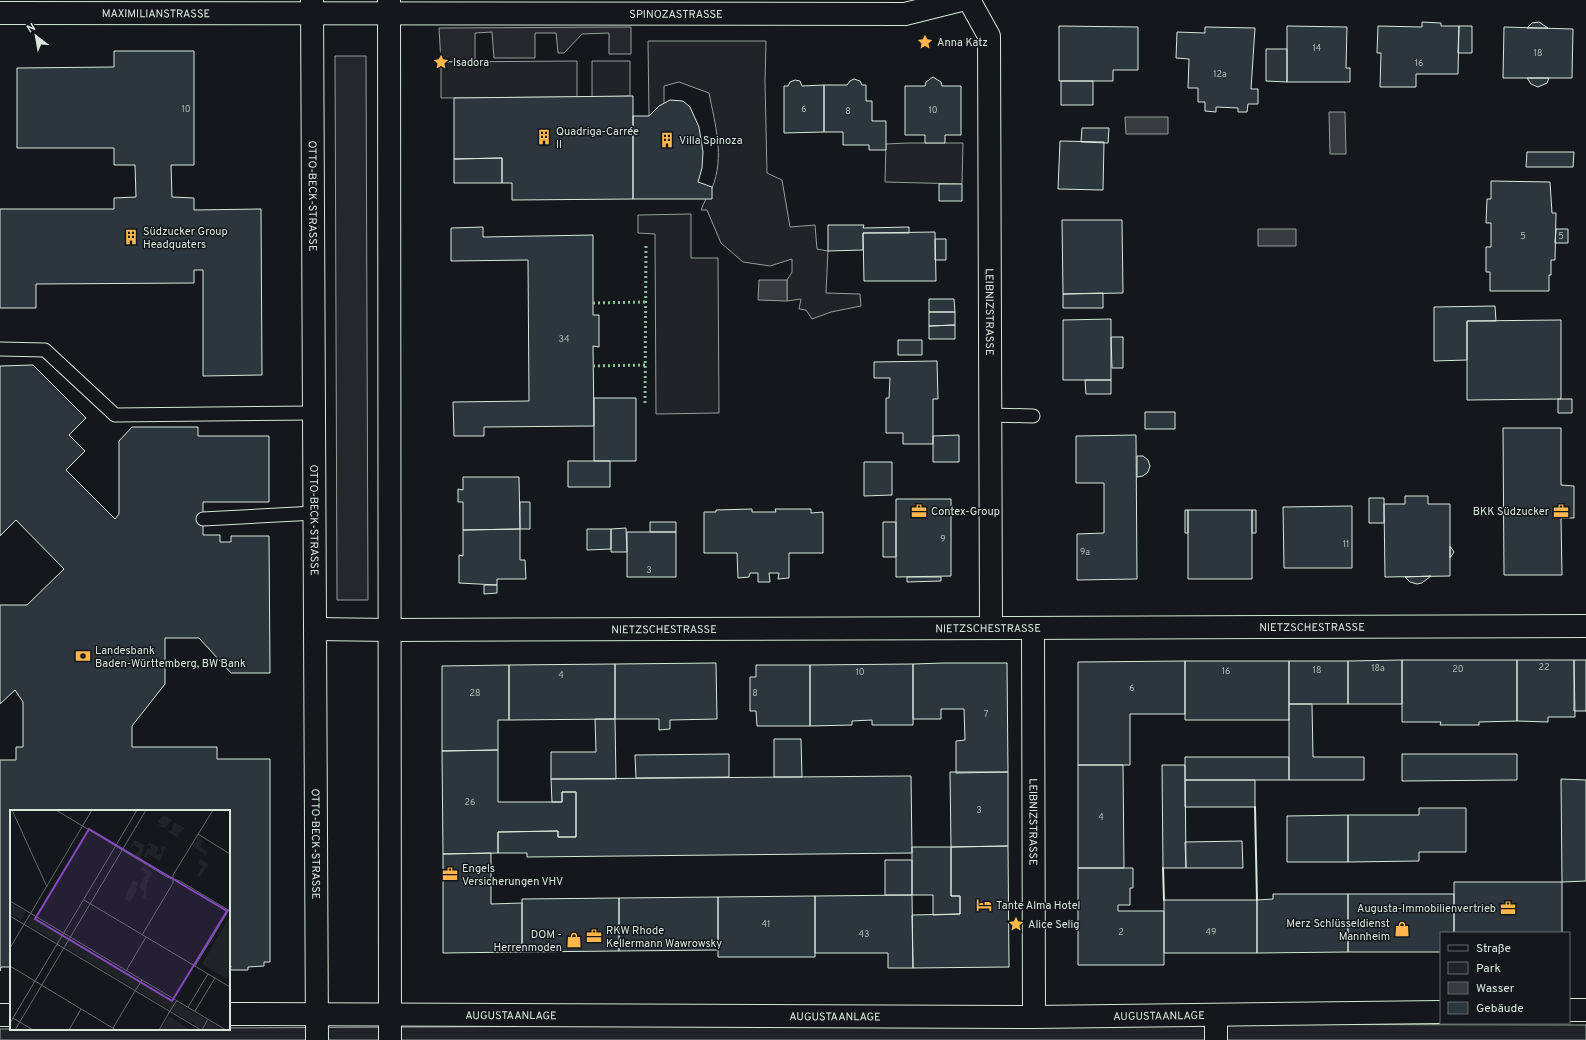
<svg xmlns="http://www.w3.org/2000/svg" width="1586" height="1040" font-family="Overpass,sans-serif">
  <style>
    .green { fill: #202428; stroke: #939e99 }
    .parking { fill: #24282b; stroke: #939e99 }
    .water { fill: #363b3e; stroke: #939e99 }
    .building { fill: #2c363c; stroke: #d8e6dc }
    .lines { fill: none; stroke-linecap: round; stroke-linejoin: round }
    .lane-casing { stroke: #d8e6dc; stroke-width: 15 }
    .street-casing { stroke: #d8e6dc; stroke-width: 24 }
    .secondary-casing { stroke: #d8e6dc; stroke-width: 24 }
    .primary-casing { stroke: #d8e6dc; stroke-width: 24 }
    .lane { stroke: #14181c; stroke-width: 13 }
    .street { stroke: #14181c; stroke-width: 22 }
    .secondary { stroke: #14181c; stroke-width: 22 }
    .primary { stroke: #14181c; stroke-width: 22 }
    .hedge { stroke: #8ac095; stroke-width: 3; stroke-dasharray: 2 3; stroke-linecap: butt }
    .wall { stroke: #d8e6dc; stroke-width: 2 }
    .labels { text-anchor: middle; stroke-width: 3; stroke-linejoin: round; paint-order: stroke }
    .number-label { font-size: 9px; fill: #adbab4 }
    .street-label { font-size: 11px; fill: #d8e6dc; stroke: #14181c }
    .poi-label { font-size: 11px; fill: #d8e6dc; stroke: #14181c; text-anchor: start }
    .inset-road { fill: none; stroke: #626a69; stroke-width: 1 }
    .view { fill: #8948c3; fill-opacity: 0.15; stroke: #8948c3; stroke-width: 2 }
    .inset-edge { fill: none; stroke: #d8e6dc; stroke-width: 2 }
  </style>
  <rect width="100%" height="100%" fill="#14181c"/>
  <path class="green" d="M648 41H766L765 81 767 173 782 180 790 227 815 225 817 249 828 251 826 293 860 294 861 306 831 312 812 319 806 310 799 309 801 299 787 301V280L792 272V259L770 266 743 262 721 243 707 210H701C704 202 708 195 712 188 725 157 715 124 709 93L679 82 664 86V103L649 116Z
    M577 61V97L441 98V62Z
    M592 61H630V96L592 97Z
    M907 143H963L962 184 885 182 886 144Z
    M691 214V258H718L719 413 656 414 655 234 638 233V215Z
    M1057 1024 1586 1025V1040H0V1029Z"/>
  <path class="parking" d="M631 27V54H609V33L582 34 564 53H558L556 33H535V58H494L492 32 475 33V60L441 62 439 28Z
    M335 56H366L368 600H337Z"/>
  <path class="water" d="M1329 112H1345L1346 154H1330Z
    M1125 117H1168V134H1126Z
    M1258 229H1296V246H1258Z
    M759 280H787V301L758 300Z"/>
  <path class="building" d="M1422 22 1441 23V26H1459L1458 74H1416V87H1380L1381 53H1377L1378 26 1422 27Z
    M1539 22 1548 28H1527L1532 23Z
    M1059 26 1138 27V70H1113V81H1059Z
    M1287 26 1347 27 1346 68H1350V82H1287Z
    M1459 26H1472V53H1458Z
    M1205 27 1255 28 1251 89H1258V104H1248L1247 112H1238V108L1216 107V112L1205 111V102H1198V88H1188L1189 59 1176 58 1177 32 1205 33Z
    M1504 27 1573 29 1572 78H1503Z
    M1266 49H1287V82L1266 81Z
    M114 51H194V165H171L172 197 194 198V210L261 209 262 375 203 376V270H194V283L36 284V308H0V209H114V198L136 197 135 165H114V148H17V68L114 67Z
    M933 77 941 82 942 86H961V135H945V143H925V135H905V86H925L926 82Z
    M1527 78H1549L1547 83 1538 87 1531 84Z
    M854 79 860 81 862 85H866V101H872V121H886V150H869V145H843V132H824V85H847L850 81Z
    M795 80 800 81 802 86 824 85V132L784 133V86H788L790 82Z
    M1061 81H1093V105H1061Z
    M633 96V199L512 200V183H502V158L454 159V98Z
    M670 100 683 101 690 107 699 127 703 152 702 168 698 182 712 187V199H633V116H649L659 106Z
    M1082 128H1109L1108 143 1081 142Z
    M1060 141 1104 142 1103 190 1058 189Z
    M1527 152H1574L1573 167H1526Z
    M502 158V183H454V159Z
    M1491 181 1550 182 1552 213H1556L1555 260H1551V275H1549V291H1490V272H1486V247H1491V223H1486L1487 199H1491Z
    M939 184H962V201H939Z
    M1062 220H1122L1123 293 1063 294Z
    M828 225H864L863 228 909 227V233H863V250L828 251Z
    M483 227V237L593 235V315H599V347L593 346 594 426 484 427V436H454L453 402 529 401 528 260 451 261V228Z
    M1556 229H1568V243H1555Z
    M935 232 936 281H864L863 233Z
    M935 239H946V260H935Z
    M1103 293V308H1063V294Z
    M929 299H954L955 312H929Z
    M1495 306 1496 321H1467V360L1434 361V307Z
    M929 312H955V325L929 326Z
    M1111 319V380H1063V320Z
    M1561 320V399L1467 400V321Z
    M955 325V339H929V326Z
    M1111 337H1123V368H1112Z
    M898 340H922V355H898Z
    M937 361 938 399H933V444H903V433H886V398H889L890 378H874V362Z
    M33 365 86 418 69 435 85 451 66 470 115 519 119 514V441L132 427H198V436H269V502H203V535H220V542H231V536H269L270 673H231L199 638H165V684L132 726V747H217V759H270V962H264V966L248 967V970H230L231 966H229V811H11V967H1L0 971V760H16V747H23V702L15 690 0 704V605H27L64 569 16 520 0 536V366Z
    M1085 380H1111V394H1086Z
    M594 398H636V461H594Z
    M1558 399H1572V413H1558Z
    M1145 412H1175V429H1145Z
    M1503 428H1561V485L1574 486V518H1561L1562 575H1504Z
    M959 435V462H933V436Z
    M1136 435 1137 579 1077 580V534L1104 533V483H1076V436Z
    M1137 456H1143L1148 460 1150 466 1148 472 1143 476 1137 477Z
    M568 461H610V487H568Z
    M864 462H892V495L864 496Z
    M463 477H519L520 529 463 530V502H458V489L463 490Z
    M1405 496H1428V504H1450V576L1385 577 1384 504H1405Z
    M1369 498H1384V523H1369Z
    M896 499H951V576L896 577Z
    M520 502H530V529H520Z
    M1352 506V568H1284L1283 507Z
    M752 509V512H776L775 509H811V513L823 512V553H789V578L778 579 779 573H769L770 582H758V573H750L749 577 738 578 737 553H704V512H716V510Z
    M1185 510H1188V533H1185Z
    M1188 510H1252V579H1188Z
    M1252 510H1256V533H1252Z
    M650 522H676V532H650Z
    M883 522H896V557H883Z
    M626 528 627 552H611V529Z
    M520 529V560H525L526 579H497V585L459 583V555L463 556V530Z
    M587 529H611V549L587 550Z
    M627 532H676V577H627Z
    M1450 546 1454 552 1450 558Z
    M1431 576 1422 583 1417 584 1410 582 1405 577Z
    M907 577H941V581L907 582Z
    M484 585H497V593L484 594Z
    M1402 660V704H1348V661Z
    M1402 660H1517V721L1479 722V725H1440L1441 722H1402Z
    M1517 660H1574L1575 717H1548V722L1517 721Z
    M1574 660H1586V711H1574Z
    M1185 661H1289V720H1185Z
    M1185 661V714H1130V765H1078V662Z
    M1289 661H1348V704H1289Z
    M716 663 717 719 670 720V729L659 730V719H615V664Z
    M944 663H1007L1008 772 956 773V741L965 740 964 709H941V719H913V664Z
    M615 664V719L509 720V665Z
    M913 664V725H872V720L852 721V725L810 726V665Z
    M509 665V720H498V750L442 751V666Z
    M756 665H810V726H757L756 711H750V677H756Z
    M1289 704H1312L1313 757H1364V780H1289Z
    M595 719H615L616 779H551V752H596Z
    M774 739H801L802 777H774Z
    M498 750V802H562V792H576V837H558V831L498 832V853L443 854 442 751Z
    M729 754V777L636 778 635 755Z
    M1402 754H1517V780L1402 781Z
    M1185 757H1289V780H1185Z
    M1078 765H1123L1124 868H1078Z
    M1162 765H1185L1186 868H1163Z
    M950 772H1008V846L951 847Z
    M911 776 912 853 527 857V853H498V832L558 831V837H576V792H562V802H552L551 779Z
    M1561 779 1586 780V881L1562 882Z
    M1185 780H1255V807H1185Z
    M1419 808H1466V852H1419V861L1348 862V815H1419Z
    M1348 815V862H1287V816Z
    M1242 841 1243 868H1186L1185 842Z
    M1008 846 1009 967 913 968 912 915 960 914V896H951V847Z
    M912 847H951V896H960V914L933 915V895H912Z
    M491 853V904L522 903V952L443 953V854Z
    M885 860H912V895H885Z
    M1078 868H1133V888H1130V905H1118V911H1164V965H1078Z
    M1454 882H1562V933H1454Z
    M1273 894H1348V952L1257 953V900L1273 899Z
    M1348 894H1454V933H1441V952H1348Z
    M912 895 913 968H888V953H815V896Z
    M815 896V957H718V897Z
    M718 897V950L619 951V898Z
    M619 898V951L522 952V899Z
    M1164 900H1257V953H1164Z"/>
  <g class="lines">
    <g class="lane-casing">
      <path id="lane" d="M0 349 45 350 115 415 315 413
        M991 415 1033 416
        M203 519 315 513"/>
    </g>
    <g class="street-casing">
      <g id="street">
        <path id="s1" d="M969 0 989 36 991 628"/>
        <path id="s2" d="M0 13 905 14 961 0"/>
        <path id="s3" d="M1033 628 1034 1017"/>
        <path id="s4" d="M390 630 1586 626"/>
      </g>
    </g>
    <g class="secondary-casing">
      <g id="secondary">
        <path id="s5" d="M312 0 317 1040"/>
        <path d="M389 0 390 1040"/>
        <path d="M316 629 390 630"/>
      </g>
    </g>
    <g class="primary-casing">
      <g id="primary">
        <path d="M1569 1010H1586"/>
        <path id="s6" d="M229 1014 1034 1017 1441 1012"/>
        <path d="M0 1015H11"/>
        <path d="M1216 1015V1040"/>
      </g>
    </g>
    <use href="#lane" class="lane"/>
    <use href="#street" class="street"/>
    <use href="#secondary" class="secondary"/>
    <use href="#primary" class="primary"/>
    <path class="hedge" d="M593 303 646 302
      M593 366 645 365
      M645 403 646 243"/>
    <path class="wall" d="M1255 807 1257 900
      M1163 868 1164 900"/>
  </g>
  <defs>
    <g id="sight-bare" transform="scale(1.2)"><path d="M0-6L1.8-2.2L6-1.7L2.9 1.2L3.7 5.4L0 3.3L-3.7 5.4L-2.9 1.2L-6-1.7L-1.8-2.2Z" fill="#ffb74d" stroke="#14181c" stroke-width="2.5" paint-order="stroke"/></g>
    <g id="building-bare" transform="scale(1.2)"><path d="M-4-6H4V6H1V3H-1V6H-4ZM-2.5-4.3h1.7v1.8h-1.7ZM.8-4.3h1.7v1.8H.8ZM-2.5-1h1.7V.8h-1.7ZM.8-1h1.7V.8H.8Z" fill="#ffb74d" stroke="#14181c" stroke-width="2.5" paint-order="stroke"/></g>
    <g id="office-bare" transform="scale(1.2)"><path d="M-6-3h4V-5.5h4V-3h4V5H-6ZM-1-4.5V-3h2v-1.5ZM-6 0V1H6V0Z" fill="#ffb74d" stroke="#14181c" stroke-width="2.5" paint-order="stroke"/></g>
    <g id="bank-bare" transform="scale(1.2)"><path d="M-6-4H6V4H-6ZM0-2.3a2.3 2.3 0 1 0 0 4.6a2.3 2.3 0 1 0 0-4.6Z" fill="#ffb74d" stroke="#14181c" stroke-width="2.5" paint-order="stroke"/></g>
    <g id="hotel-bare" transform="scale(1.2)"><path d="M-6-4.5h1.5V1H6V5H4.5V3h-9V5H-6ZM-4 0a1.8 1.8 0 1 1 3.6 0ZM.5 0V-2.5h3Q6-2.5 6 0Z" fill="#ffb74d" stroke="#14181c" stroke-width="2.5" paint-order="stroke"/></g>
    <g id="shop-bare" transform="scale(1.2)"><path d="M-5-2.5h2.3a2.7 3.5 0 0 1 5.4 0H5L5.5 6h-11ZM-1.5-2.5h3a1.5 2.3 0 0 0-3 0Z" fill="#ffb74d" stroke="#14181c" stroke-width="2.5" paint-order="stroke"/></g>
  </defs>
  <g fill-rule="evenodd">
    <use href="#sight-bare" x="925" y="42"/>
    <use href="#sight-bare" x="441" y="62"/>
    <use href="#building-bare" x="544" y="137"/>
    <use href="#building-bare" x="667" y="140"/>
    <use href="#building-bare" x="131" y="237"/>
    <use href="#office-bare" x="919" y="511"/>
    <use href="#office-bare" x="1561" y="511"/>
    <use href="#bank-bare" x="83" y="656"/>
    <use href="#office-bare" x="450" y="874"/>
    <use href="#hotel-bare" x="984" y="905"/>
    <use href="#office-bare" x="1508" y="908"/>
    <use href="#sight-bare" x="1016" y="924"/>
    <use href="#shop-bare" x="1402" y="929"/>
    <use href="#office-bare" x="594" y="936"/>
    <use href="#shop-bare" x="574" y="940"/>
  </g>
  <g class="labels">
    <g class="number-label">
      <text x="1317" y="51">14</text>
      <text x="1538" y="56">18</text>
      <text x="1419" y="66">16</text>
      <text x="1220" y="77">12a</text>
      <text x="186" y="112">10</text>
      <text x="804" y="112">6</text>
      <text x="933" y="113">10</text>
      <text x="848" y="114">8</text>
      <text x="1523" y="239">5</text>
      <text x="1561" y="239">5</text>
      <text x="564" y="342">34</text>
      <text x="943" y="542">9</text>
      <text x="1346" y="547">11</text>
      <text x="1085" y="555">9a</text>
      <text x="649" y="573">3</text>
      <text x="1544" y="670">22</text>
      <text x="1378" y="671">18a</text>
      <text x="1458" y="672">20</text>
      <text x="1317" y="673">18</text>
      <text x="1226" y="674">16</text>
      <text x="860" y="675">10</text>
      <text x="561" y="678">4</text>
      <text x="1132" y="691">6</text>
      <text x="475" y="696">28</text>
      <text x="755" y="696">8</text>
      <text x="986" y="717">7</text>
      <text x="470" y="805">26</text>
      <text x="979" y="813">3</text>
      <text x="1101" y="820">4</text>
      <text x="766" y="927">41</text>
      <text x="1121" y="935">2</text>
      <text x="1211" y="935">49</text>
      <text x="864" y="937">43</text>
    </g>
    <g class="street-label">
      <text dy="4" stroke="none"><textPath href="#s2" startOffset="156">MAXIMILIANSTRASSE</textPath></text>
      <text dy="4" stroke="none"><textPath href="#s2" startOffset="676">SPINOZASTRASSE</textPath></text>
      <text dy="4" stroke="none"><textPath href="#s5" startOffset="196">OTTO-BECK-STRASSE</textPath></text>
      <text dy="4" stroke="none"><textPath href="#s1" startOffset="317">LEIBNIZSTRASSE</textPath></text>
      <text dy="4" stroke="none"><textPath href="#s5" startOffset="520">OTTO-BECK-STRASSE</textPath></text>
      <text dy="4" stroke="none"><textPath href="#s4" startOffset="922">NIETZSCHESTRASSE</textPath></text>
      <text dy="4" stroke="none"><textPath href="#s4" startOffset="598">NIETZSCHESTRASSE</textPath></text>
      <text dy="4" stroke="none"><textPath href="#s4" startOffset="274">NIETZSCHESTRASSE</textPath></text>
      <text dy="4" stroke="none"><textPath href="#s3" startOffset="194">LEIBNIZSTRASSE</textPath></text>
      <text dy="4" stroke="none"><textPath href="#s5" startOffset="844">OTTO-BECK-STRASSE</textPath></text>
      <text dy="4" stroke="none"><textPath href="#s6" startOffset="282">AUGUSTAANLAGE</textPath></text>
      <text dy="4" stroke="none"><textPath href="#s6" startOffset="606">AUGUSTAANLAGE</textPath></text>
      <text dy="4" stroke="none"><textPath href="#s6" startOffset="930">AUGUSTAANLAGE</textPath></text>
    </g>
    <g class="poi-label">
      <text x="937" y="46">Anna Katz</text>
      <text x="453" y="66">Isadora</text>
      <text x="556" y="135">Quadriga-Carrée<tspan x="556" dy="13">II</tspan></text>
      <text x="679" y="144">Villa Spinoza</text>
      <text x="143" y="235">Südzucker Group<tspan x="143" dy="13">Headquaters</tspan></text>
      <text x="931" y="515">Contex-Group</text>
      <text x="1549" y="515" text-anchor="end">BKK Südzucker</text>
      <text x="95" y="654">Landesbank<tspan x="95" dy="13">Baden-Württemberg, BW Bank</tspan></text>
      <text x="462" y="872">Engels<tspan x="462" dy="13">Versicherungen VHV</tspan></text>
      <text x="996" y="909">Tante Alma Hotel</text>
      <text x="1496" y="912" text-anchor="end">Augusta-Immobilienvertrieb</text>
      <text x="1390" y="927" text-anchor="end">Merz Schlüsseldienst<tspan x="1390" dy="13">Mannheim</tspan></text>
      <text x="1028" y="928">Alice Selig</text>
      <text x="606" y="934">RKW Rhode<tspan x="606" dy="13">Kellermann Wawrowsky</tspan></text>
      <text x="562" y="938" text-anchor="end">DOM -<tspan x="562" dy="13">Herrenmoden</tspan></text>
    </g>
  </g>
  <g transform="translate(10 810)">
    <rect width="220" height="220" fill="#14181c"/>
    <path d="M153 4 162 10 155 18 147 15H152L148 12 152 6 156 7ZM164 12 175 18 169 23 168 27 172 30 158 22 162 19ZM188 28 193 31 190 37 198 42 196 45 183 37ZM125 30 134 35 139 34 138 31 149 38 146 43 149 45 152 42 151 37 156 36 150 51 143 47 145 43 142 46 138 44 136 48 133 46 138 38 141 40V36L135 35 130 48 125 45 130 39 124 35 118 41ZM190 49 199 54 190 67 187 65 193 56 188 53ZM133 56 143 62 137 73 136 87 138 90 133 88 134 82 129 77 136 64 132 61 129 62ZM123 70 128 73 126 77 128 78 120 92 114 89ZM0 93 16 102 11 110 0 104ZM22 106 213 220H194L17 114ZM220 106V163L217 169 192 154ZM159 206 181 220H151Z" fill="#202428"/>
    <path class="inset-road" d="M2 0 37 77M46 0 157 67 170 71 220 101M188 24 220 44M74 90 220 177M0 91 216 220M0 106 191 220M132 125 163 73V65L203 0M0 138 82 0M0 156 106 220M185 156 220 98M116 161 136 127M125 181 132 170M178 197 198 164M160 201 167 190M185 201 205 168M3 208 23 220M0 213 127 0M103 218 125 181M5 220 136 0M59 220 71 199M149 220 160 201M192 220 198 209"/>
    <path class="view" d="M79 19 217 101 162 191 25 109Z"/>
    <rect width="220" height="220" class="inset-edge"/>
  </g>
  <rect x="1440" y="932" width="130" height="92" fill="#14181c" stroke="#626a69"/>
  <rect x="1448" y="945" width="20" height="6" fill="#14181c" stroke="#626a69"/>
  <text x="1476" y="952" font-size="12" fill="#d8e6dc">Straße</text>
  <rect x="1448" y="962" width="20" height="12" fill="#202428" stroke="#626a69"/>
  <text x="1476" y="972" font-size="12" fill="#d8e6dc">Park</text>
  <rect x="1448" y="982" width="20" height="12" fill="#363b3e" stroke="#626a69"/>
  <text x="1476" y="992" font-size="12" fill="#d8e6dc">Wasser</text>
  <rect x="1448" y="1002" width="20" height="12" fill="#2c363c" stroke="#626a69"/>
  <text x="1476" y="1012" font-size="12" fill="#d8e6dc">Gebäude</text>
  <g transform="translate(36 36) rotate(329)" stroke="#14181c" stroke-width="3" paint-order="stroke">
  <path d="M0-3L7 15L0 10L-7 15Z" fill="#d8e6dc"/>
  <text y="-6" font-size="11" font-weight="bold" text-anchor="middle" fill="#d8e6dc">N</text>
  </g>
</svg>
